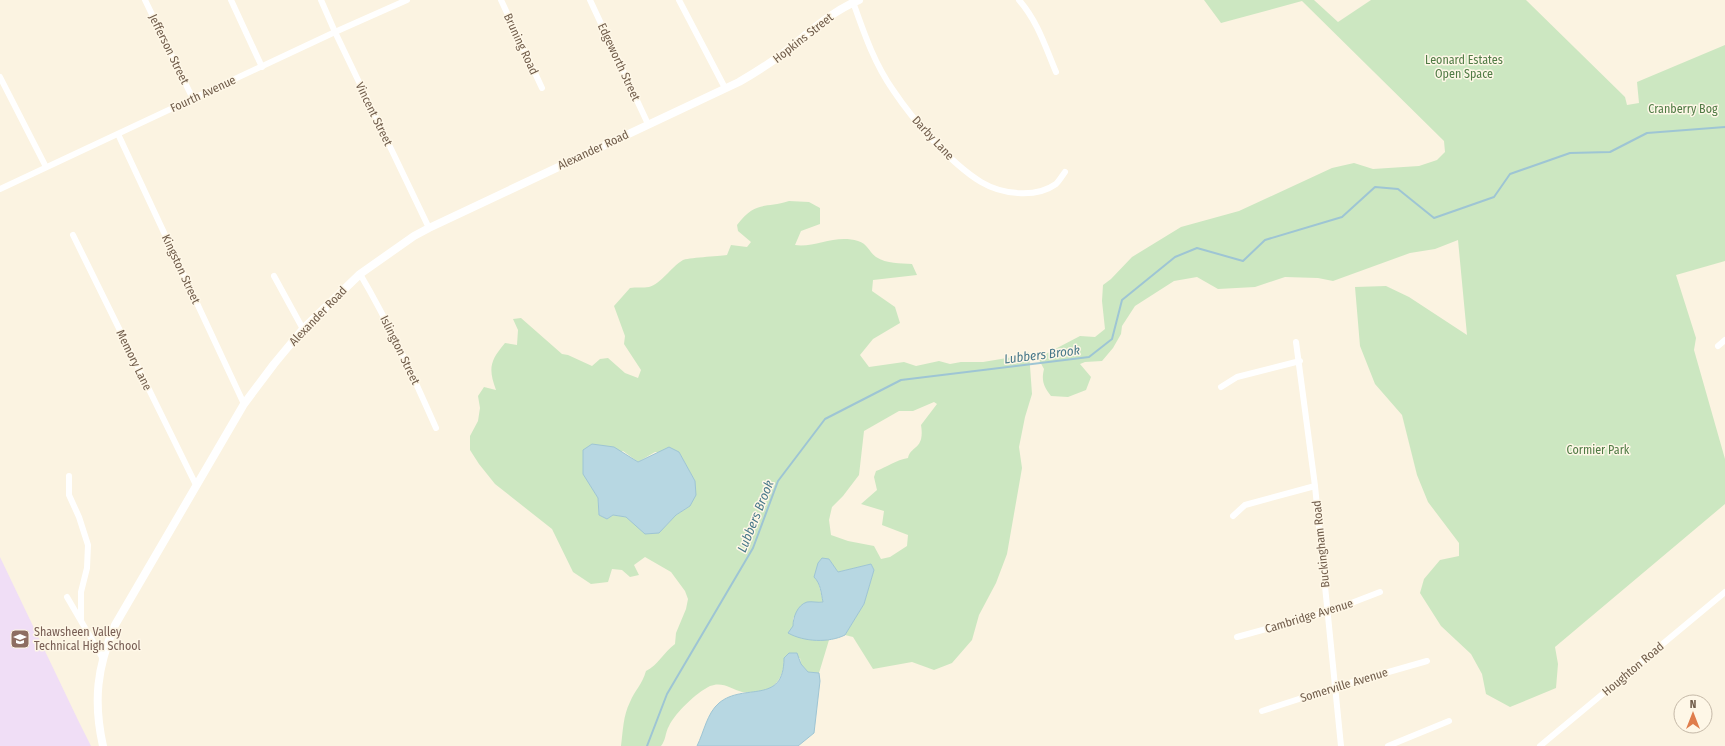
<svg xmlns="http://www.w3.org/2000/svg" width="1725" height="746" font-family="'Fira Sans Condensed',sans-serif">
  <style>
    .education { fill: #f0def6 }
    .green { fill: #cce7c1; fill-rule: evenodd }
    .water { fill: #b7d7e2; stroke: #9ec5d4 }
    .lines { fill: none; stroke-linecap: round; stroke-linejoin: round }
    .stream { stroke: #9ec5d4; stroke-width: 2 }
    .minor { stroke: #fff; stroke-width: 6 }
    .tertiary { stroke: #fff; stroke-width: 8 }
    .labels { text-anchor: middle; stroke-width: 3; stroke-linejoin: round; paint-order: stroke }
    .street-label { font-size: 12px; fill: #705c4a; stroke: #fef7e7 }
    .park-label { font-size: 12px; fill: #507b45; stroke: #fef7e7 }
    .education-label { font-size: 12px; fill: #785e54; stroke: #fef7e7; text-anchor: start }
    .water-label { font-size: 13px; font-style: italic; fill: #48788a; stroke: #fef7e7 }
  </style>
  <rect width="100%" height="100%" fill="#fbf3e1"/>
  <path class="education" d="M0 557 78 720 91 746H0Z"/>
  <path class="green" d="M1204 0H1314L1338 22 1371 0H1526L1625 97 1627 105 1639 103 1637 82 1725 45V261L1676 275 1696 338 1694 350 1725 459V504L1555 647 1558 664 1556 688 1510 707 1486 694 1482 674 1471 654 1441 626 1420 593 1424 579 1440 560 1459 556V543L1428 502 1417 475 1402 415 1375 384 1360 346 1355 287 1386 286 1409 297 1467 335 1458 240 1435 249 1410 253 1333 281 1318 278 1285 277 1255 287 1218 289 1197 277 1174 281 1135 306 1122 326 1121 334 1113 348 1102 361 1085 362 1080 364 1091 377 1086 390 1068 397 1051 396C1044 387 1041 381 1044 369L1038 358 1080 336 1095 337 1105 329 1102 301 1103 285 1111 279 1132 257 1181 227 1239 211 1332 168 1354 163 1373 169 1419 166 1437 160 1445 152 1444 141 1302 1 1221 23Z
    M789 201 809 202 820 208V224L801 231 795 245C815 248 835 234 858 241 868 244 869 252 876 257 887 264 900 263 912 264L917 275 873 280 872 291 895 307 900 323 873 339 860 355 869 367 904 362 916 366 939 361 950 364 961 362H983L1013 357 1029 352 1032 394 1025 417 1019 447 1022 468 1007 554 996 583 979 615 972 640 952 663 934 670 912 662 873 669 853 637 845 635 864 604 874 570 871 564 838 572 829 559 818 581 823 602 815 603 793 618V626L810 640H829L819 673 808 672 801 664 800 658H784C784 678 775 691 754 692 750 692 746 693 742 692 732 689 722 681 710 686 696 693 676 712 669 726 665 733 666 740 661 746H621C623 731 623 716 630 702 635 690 642 685 646 671 658 665 664 652 675 644L676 633 686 609 688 599 685 591 671 572 645 557 634 565 639 575 630 577 622 570 612 569 608 582 591 584 573 572 552 529 495 484 479 464 470 450V436L478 421 480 408 478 396 484 387 496 390C488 368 490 361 505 343L517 345 518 330 513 319 521 318 562 354 568 355 592 366 600 359 608 358 625 373 638 378 641 370 624 344 625 336 614 306 630 288C636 287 643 288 649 287 661 284 671 267 683 260 686 258 719 256 727 255L731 245 747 247 751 242 738 231 737 225C756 200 764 209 789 201ZM934 402 937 404 921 425C925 450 911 445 908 458 896 460 887 467 876 471L874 477 877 490 861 504 884 511 882 525 908 535 907 546 890 557 881 559 874 546 848 541 831 535 829 520 832 507 843 496 859 475 864 431 899 411H913ZM623 451 638 462 655 452H679L695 481 690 506 676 515 659 533H645L626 517 613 515 607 519 599 515 598 498 583 473Z"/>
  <path class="water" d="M592 444 614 447 638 462 669 447 679 452 695 481 696 495 690 506 676 515 659 533 645 534 626 517 613 515 607 519 599 515 598 498 583 474V450Z
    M822 558 829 559 838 572 871 564 874 570 864 604 845 635C829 643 804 642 788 633L793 626C793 618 797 605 807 602 812 601 818 603 823 602 821 593 821 584 814 577L818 563Z
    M789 653H797L801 664 808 672 819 673 820 681 814 733 798 746H697C704 732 707 713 719 703 744 682 784 706 784 658Z"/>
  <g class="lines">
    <path class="stream" d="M647 746 667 694 753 548 778 481 825 419 901 380 1089 357 1112 339 1122 300 1175 257 1197 248 1243 261 1265 240 1342 217 1375 187 1398 189 1434 218 1494 197 1510 174 1570 153 1610 152 1647 133 1725 127"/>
    <path class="minor" d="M145 0 193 99
      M231 0 262 67
      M321 0 335 32 429 228
      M501 0 542 88
      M590 0 648 124
      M679 0 725 88
      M1019 0C1038 22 1045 46 1056 72
      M853 2C864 33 874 63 893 90 913 120 950 163 981 182 1001 194 1035 199 1056 184 1059 181 1062 176 1065 172
      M0 77 46 167
      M118 134 244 404
      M0 189 335 32 407 0
      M73 235 196 485
      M360 274C389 323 413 376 436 428
      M274 276 303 329
      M1296 342 1315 486 1341 746
      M1718 346 1725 340
      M1221 387 1237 377 1300 361
      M69 476V495L79 517 88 545 87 568 81 592V620
      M1233 516 1245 505 1315 486
      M67 597 102 657
      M1237 637 1328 612 1380 592
      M1262 711 1336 687 1427 661
      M1388 746 1449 721
      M1540 746 1725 592"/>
    <path class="tertiary" d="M103 746C93 701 97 667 115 625L244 404 274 364 303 329 360 274 414 236 429 228 739 82C753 74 767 65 781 55 807 35 828 13 859 0"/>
  </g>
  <defs>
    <g id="school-square" transform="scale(1)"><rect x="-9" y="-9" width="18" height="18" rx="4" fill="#8d6e63" stroke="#fef7e7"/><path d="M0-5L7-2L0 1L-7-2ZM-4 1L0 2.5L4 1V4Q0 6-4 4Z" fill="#fff"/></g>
  </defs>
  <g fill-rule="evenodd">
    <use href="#school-square" x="20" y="639"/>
  </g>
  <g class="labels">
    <g class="street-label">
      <text transform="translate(803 38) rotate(-38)" y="4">Hopkins Street</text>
      <text transform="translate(521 44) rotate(65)" y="4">Bruning Road</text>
      <text transform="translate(169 49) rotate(64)" y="4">Jefferson Street</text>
      <text transform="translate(619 62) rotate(65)" y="4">Edgeworth Street</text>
      <text transform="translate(203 94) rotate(-25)" y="4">Fourth Avenue</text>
      <text transform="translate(374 114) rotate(64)" y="4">Vincent Street</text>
      <text transform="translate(933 138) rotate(47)" y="4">Darby Lane</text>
      <text transform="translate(593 150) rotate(-25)" y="4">Alexander Road</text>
      <text transform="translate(181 269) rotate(65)" y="4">Kingston Street</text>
      <text transform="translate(318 316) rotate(-46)" y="4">Alexander Road</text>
      <text transform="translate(400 350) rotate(64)" y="4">Islington Street</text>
      <text transform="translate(134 360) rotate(64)" y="4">Memory Lane</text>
      <text transform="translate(1321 544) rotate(-96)" y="4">Buckingham Road</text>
      <text transform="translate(1309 616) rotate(-17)" y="4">Cambridge Avenue</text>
      <text transform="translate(1633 669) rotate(-40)" y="4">Houghton Road</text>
      <text transform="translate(1344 685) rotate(-17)" y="4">Somerville Avenue</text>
    </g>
    <g class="park-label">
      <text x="1464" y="64">Leonard Estates<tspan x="1464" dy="14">Open Space</tspan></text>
      <text x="1683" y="113">Cranberry Bog</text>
      <text x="1598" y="454">Cormier Park</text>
    </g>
    <g class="education-label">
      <text x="34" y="636">Shawsheen Valley<tspan x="34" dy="14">Technical High School</tspan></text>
    </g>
    <g class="water-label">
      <text transform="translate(1042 354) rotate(-7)" y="5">Lubbers Brook</text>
      <text transform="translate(755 516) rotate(-68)" y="5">Lubbers Brook</text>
    </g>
  </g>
  <g transform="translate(1693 714)"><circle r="19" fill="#fef7e7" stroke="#c5b9a8"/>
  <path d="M0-3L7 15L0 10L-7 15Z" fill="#df7d4c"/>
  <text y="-6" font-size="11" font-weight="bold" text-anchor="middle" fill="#705c4a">N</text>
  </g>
</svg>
